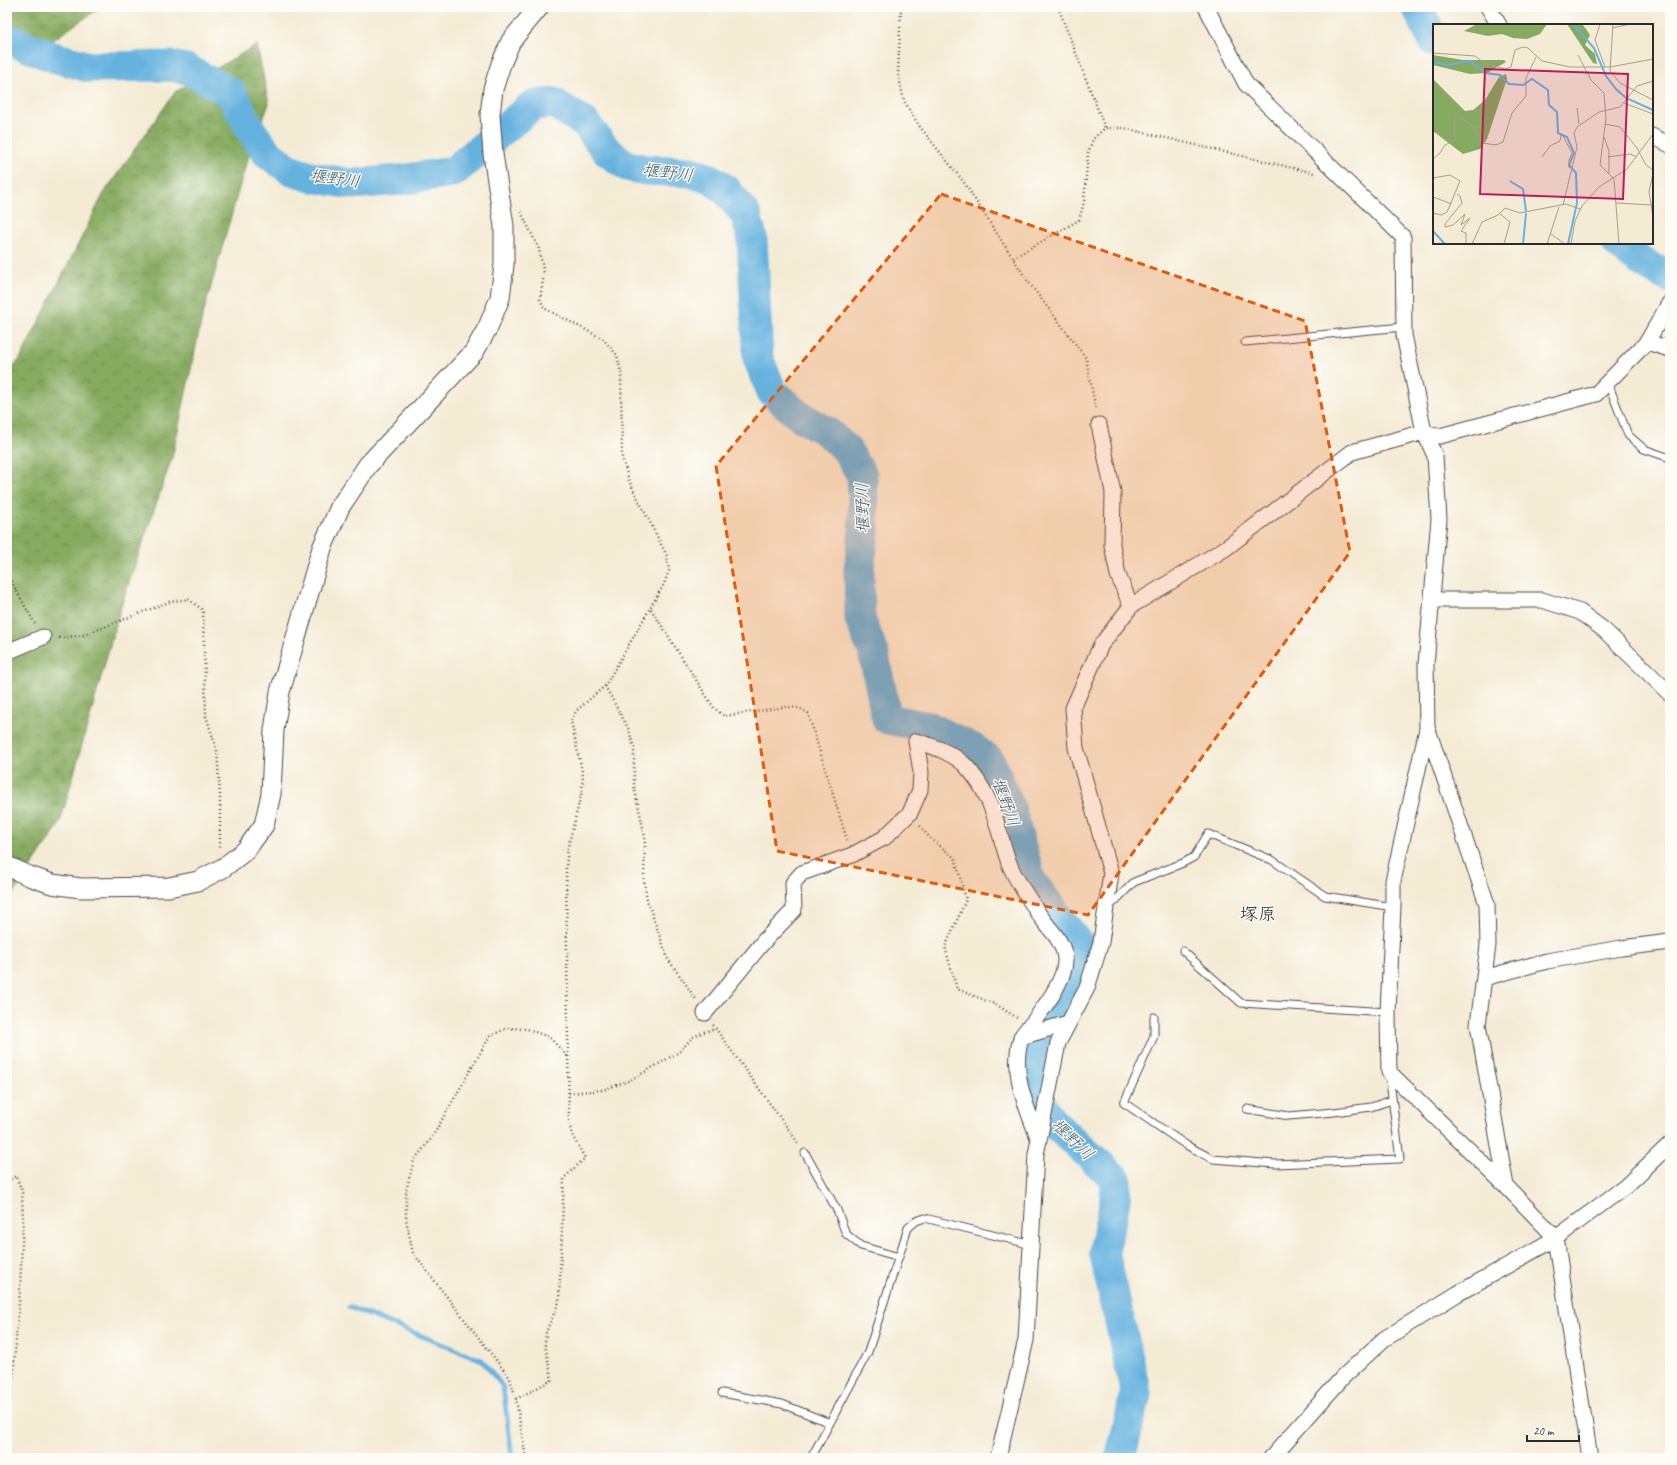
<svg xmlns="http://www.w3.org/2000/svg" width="1677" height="1465" font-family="Caveat,'Klee One',sans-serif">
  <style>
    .forest { fill: url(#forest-crowns); stroke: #586a45 }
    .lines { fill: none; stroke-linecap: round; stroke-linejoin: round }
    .stream { stroke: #65b2df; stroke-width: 5 }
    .river { stroke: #65b2df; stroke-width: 31 }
    .service-casing { stroke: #494844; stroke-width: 9 }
    .minor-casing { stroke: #494844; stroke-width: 17 }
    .tertiary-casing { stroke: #494844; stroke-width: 21 }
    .path { stroke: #494844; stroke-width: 2.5; stroke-dasharray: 1 3; stroke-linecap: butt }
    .service { stroke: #fff; stroke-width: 7 }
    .minor { stroke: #fff; stroke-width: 15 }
    .tertiary { stroke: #fff; stroke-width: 19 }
    .marked { fill: #e8590c; fill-opacity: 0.2; stroke: #e8590c; stroke-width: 3; stroke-dasharray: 8 5; stroke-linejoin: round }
    .labels { text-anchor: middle; stroke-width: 3; stroke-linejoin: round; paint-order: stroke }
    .water-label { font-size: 17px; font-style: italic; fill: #3f5a6a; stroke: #fdfcf7 }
    .quarter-label { font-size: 18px; fill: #2b2b2b; stroke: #fdfcf7 }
    .inset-river { fill: none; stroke: #65b2df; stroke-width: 2 }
    .inset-road { fill: none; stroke: #a49e90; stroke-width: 1 }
    .view { fill: #c2185b; fill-opacity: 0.15; stroke: #c2185b; stroke-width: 2 }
    .inset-edge { fill: none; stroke: #2b2b2b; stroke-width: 2 }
  </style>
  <defs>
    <pattern id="forest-crowns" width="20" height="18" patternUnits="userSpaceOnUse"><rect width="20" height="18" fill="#86aa5f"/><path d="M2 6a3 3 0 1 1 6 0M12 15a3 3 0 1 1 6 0" fill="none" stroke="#6e8b4f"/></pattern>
  </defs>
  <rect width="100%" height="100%" fill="#fdfcf7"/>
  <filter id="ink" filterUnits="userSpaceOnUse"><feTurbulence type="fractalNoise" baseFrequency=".025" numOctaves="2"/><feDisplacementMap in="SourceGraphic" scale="8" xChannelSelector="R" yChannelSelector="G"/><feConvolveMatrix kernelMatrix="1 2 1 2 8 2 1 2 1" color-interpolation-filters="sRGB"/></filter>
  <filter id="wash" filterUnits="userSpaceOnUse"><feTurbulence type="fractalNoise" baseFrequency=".012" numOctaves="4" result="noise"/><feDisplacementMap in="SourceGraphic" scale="16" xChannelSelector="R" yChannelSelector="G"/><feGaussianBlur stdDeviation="0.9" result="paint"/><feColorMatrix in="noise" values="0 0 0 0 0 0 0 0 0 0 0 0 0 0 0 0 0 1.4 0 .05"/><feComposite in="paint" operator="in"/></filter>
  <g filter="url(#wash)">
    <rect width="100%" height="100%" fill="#f4ebd4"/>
    <path class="forest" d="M7 7H101L35 52 7 54Z
      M257 45 269 104 246 164 202 318 172 458 122 603 60 823 7 904V373L20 359 104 193 175 92Z"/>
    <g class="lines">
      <path class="stream" d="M349 1307 482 1360 503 1387 512 1458"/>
      <path class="river" d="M1417 7 1434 41
        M7 39 53 57 89 67 172 66 187 69 231 93 252 132 267 153 292 171 311 177 352 184 400 180 453 172 533 105 554 103 585 123 607 151 627 166 646 170 690 172 711 179 726 190 746 215 752 237 758 358 772 392 798 415 826 431 846 449 862 475 864 532 859 569 860 619 873 651 887 719 929 727 974 749 990 761 1010 808 1031 881 1080 946 1077 973 1033 1050V1090L1052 1122 1116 1179 1115 1200 1104 1251 1136 1394 1120 1458
        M1617 243 1640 261 1670 278"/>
    </g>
  </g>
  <g filter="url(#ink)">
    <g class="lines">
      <g class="service-casing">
        <path id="service" d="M1245 342 1403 327
          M1608 383 1628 435 1644 449 1670 458
          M1109 907 1134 882 1183 863 1194 857 1208 834 1272 860 1325 896 1393 907
          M1183 951 1241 1003 1388 1012
          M1154 1017V1036L1124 1103 1186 1145 1213 1159 1275 1164 1400 1159 1389 1074
          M1247 1109 1289 1116 1334 1112 1371 1107 1392 1100
          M805 1153 837 1210 846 1234 861 1246 899 1257
          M722 1393 782 1404 830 1423
          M811 1458 868 1352 908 1228 916 1221 925 1218 1032 1245"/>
      </g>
      <g class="minor-casing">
        <path id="minor" d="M1206 7 1246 84 1403 237 1404 335 1424 432 1435 456 1439 519 1426 664 1427 729 1393 881V907L1388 1012 1389 1072 1506 1186 1556 1238 1590 1458
          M1488 7 1499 25
          M1652 136 1670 145
          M1647 342 1670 349
          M1099 425 1113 492 1112 545 1118 575 1131 606
          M1432 600H1542L1580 612 1604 630 1670 694
          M7 652 43 637
          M1428 730 1487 904 1488 945 1478 1025 1506 1186
          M1484 978 1547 961 1621 948 1670 942
          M705 1013 764 941 794 910 793 883 802 873 852 855 884 838 910 813 920 790 921 772 916 741C934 747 951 752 965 765 994 796 996 826 1009 863 1015 879 1026 894 1035 908 1044 925 1064 939 1065 959 1066 979 1045 1006 1034 1021 1030 1026 1023 1032 1021 1038 1010 1073 1027 1108 1039 1140
          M1021 1037 1068 1023
          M998 1458 1026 1340 1036 1154 1039 1140 1058 1043 1087 988 1101 942 1111 873 1076 748 1073 708 1101 645 1131 606 1226 548 1352 452 1424 432 1440 436 1596 394 1647 342 1670 302
          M1271 1458 1343 1377 1384 1339 1457 1294 1556 1238 1626 1186 1670 1144"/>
      </g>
      <g class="tertiary-casing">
        <path id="tertiary" d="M7 866 29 876 52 884 81 888 169 887 198 881 223 868 246 850 264 825 271 794 274 730 280 692 322 548 340 507 368 465 474 352 488 327 500 298 504 265V226L493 154 490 115 493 89 501 64 511 41 539 7"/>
      </g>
      <path class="path" d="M901 7 898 73 904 101 920 127 963 181 1027 280 1086 358 1096 410
        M1058 7 1105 128
        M1013 258 1079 220 1084 202 1088 153 1093 139 1105 128H1124L1314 173
        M7 574 35 624
        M651 609 714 708 724 716 785 707 799 708 808 713 847 840
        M59 638 83 635 169 602 188 599 203 610 206 716 217 750 220 795V849
        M605 686 629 730 634 748V786L645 837 644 879 647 900 668 959 696 999
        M920 826 930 838 955 858 966 900 945 947 957 989 997 1005 1017 1018
        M713 1025 799 1144
        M569 1093 603 1090 631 1080 679 1052 693 1037 704 1032 716 1029
        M7 1181 16 1176 22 1191 23 1221 20 1290 12 1391 7 1419
        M516 1399 552 1380 545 1345 546 1332 559 1302 564 1178 585 1158 572 1135 569 1123 566 868 568 847 582 791 583 776 571 721 576 711 605 686 664 584 669 571 667 556 629 481 622 457 621 372 617 355 603 339 544 308 540 299 544 274 539 249 521 212
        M526 1458 516 1399 510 1378 413 1253 406 1219V1191L414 1160 431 1139 490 1036 507 1028 527 1029 549 1037 569 1058"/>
      <use href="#service" class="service"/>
      <use href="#minor" class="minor"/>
      <use href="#tertiary" class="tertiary"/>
    </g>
  </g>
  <path class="marked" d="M941 194 1305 321 1350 552 1088 915 777 851 716 466Z"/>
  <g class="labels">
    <g class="water-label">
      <text transform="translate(668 172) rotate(7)" y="6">堰野川</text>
      <text transform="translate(335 178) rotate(8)" y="6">堰野川</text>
      <text transform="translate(862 508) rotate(-91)" y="6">堰野川</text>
      <text transform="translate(1006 802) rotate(70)" y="6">堰野川</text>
      <text transform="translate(1073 1139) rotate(44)" y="6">堰野川</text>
    </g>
    <g class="quarter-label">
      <text x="1258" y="920">塚原</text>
    </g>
  </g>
  <g transform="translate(1433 24)">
    <rect width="220" height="220" fill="#f4ebd4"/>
    <path d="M44 0H114L107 10 94 15 80 14 69 10 55 12 31 7ZM134 0H149L153 5 157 11 152 21 162 30 164 40 160 39ZM0 31 30 36H71L73 38 54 49 37 50 0 41ZM73 50 74 55 54 115 47 125 30 130 0 107V55L32 87 40 86 52 76 66 53Z" fill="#86aa5f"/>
    <path class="inset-river" d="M140 0 161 24 173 52 183 65 193 74 220 86M0 38 14 41 37 37 53 49 67 51 76 60 90 61 99 55 115 66 116 81 124 88 125 109 134 113 141 129 136 141 143 149 144 179 135 220M77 157 90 165 93 187M0 207 12 220M90 220 93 189"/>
    <path class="inset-road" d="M167 0 162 16 172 43M180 0 177 47 187 59 220 76M179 4 197 0M0 29 42 32 51 39 72 45 78 43 82 26 90 23 95 24 109 37 137 43H177L220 35M145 31 158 56 171 69 173 94 167 141 181 155 186 220M191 79 220 90M144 84 146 100M172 100 187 103 204 124 213 141 220 146M42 104 53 99M171 113 176 127V149M109 133 117 122 127 117 128 111 130 112 139 129 136 136V144M175 133 197 130 204 133M0 135 7 129 12 121 22 116 21 93 23 90 42 104 49 119 63 121 70 118 79 89 93 72V54L103 33M220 149 216 168 220 193M0 154 17 151 27 157 14 188 8 191 0 189M24 170 27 172 29 179 12 200V203L20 201 32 190 28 201 37 194M0 173 19 180M183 179 220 181M130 181 144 123 141 109 144 103 166 88 187 83 204 62 220 57M67 190 77 198 71 220M118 210 132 220M33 220V209L28 207 37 194M39 220 49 198 65 191 72 184 87 189 133 180 147 185M114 220 126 183M138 220 142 197 149 182 166 163 194 145 220 110"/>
    <path class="view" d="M52 45 195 50 190 175 47 170Z"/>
    <rect width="220" height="220" class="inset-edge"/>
  </g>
  <rect width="1677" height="1465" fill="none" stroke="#fdfcf7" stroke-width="24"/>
  <path d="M1527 1435v6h52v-6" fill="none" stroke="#2b2b2b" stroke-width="2"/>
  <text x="1533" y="1435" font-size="12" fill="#2b2b2b" stroke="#fdfcf7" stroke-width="3" paint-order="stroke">20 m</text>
</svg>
